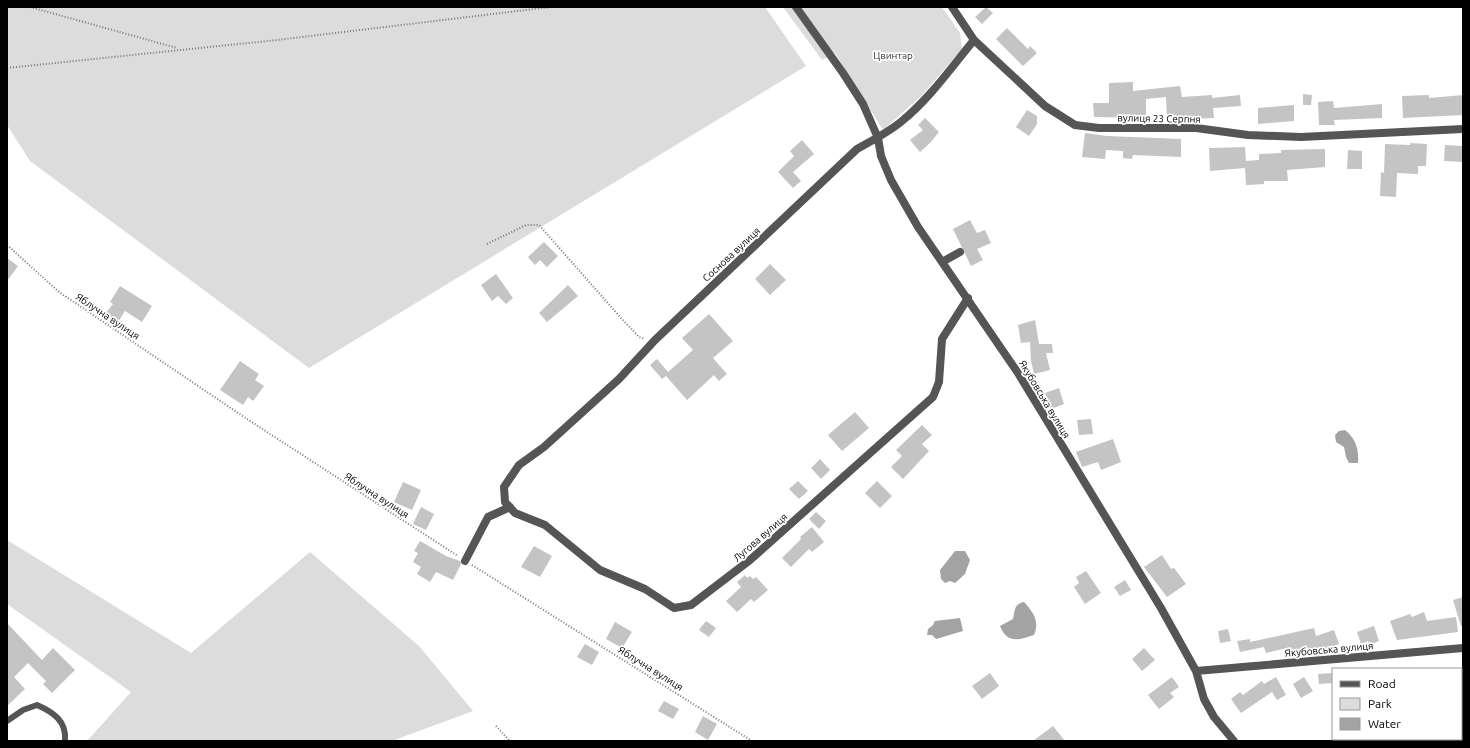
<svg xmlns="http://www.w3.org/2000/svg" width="1470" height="748" font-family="Ubuntu,sans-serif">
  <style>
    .green { fill: #dcdcdc }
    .water { fill: #a3a3a3 }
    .building { fill: #c4c4c4 }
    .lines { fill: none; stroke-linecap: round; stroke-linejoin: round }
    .path { stroke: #777; stroke-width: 2; stroke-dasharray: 1 2; stroke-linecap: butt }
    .lane { stroke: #555; stroke-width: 6 }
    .street { stroke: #555; stroke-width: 8 }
    .labels { text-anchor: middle; stroke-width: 3.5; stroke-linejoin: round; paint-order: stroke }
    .park-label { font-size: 10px; fill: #333; stroke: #fff }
    .street-label { font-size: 10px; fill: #000; stroke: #fff }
  </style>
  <rect width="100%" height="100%" fill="#fff"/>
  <path class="green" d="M7 7H765L806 66 309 368 30 161 7 125Z
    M783 7H942L960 33 962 49 922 95 883 130 835 53 822 60Z
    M7 540 191 653 310 552 419 646 473 711 392 741H87L131 692 7 604Z"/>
  <path class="water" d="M1345 430C1356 439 1359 449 1358 463H1349L1346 457 1344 447 1336 442 1335 435 1339 431Z
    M955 551H965L970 560 965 574 955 583 950 581 945 583 941 579 940 570Z
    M1024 602C1033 612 1040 621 1034 635 1019 640 1007 644 1000 626L1013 619C1015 610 1014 604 1024 602Z
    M960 618 963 631 936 639 932 635H927L928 629 933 625 935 621Z"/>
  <path class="building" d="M986 7 993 13 982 24 975 17Z
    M1007 28 1028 49 1030 46 1037 53 1023 66 996 39Z
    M1133 82V91L1180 86 1182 97 1212 95V98L1240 95 1241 106 1213 108 1214 118 1191 119 1190 117 1167 118 1166 97 1146 99V118L1094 117 1093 103H1109V83Z
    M1303 94 1312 95 1311 105H1303Z
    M1429 95V98L1463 95V115L1403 118 1402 96Z
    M1333 101 1334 108 1382 104V118L1334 120 1335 125H1319L1318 102Z
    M1294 105V121L1258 124V108Z
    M1027 110 1037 116V124L1029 136 1016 127Z
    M925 118 939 132 930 143 920 152 910 140 923 130 918 125Z
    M1085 133 1107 136 1181 139V157L1133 155 1132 159 1123 158V151L1106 150 1105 159 1082 157Z
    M802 140 814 154 793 172 801 181 793 188 778 172 794 156 790 151Z
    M1410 143 1427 144 1426 166H1418V174L1397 173 1396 197 1380 196 1381 172 1384 173 1385 144 1410 145Z
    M1445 145 1463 146V162L1444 161Z
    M1245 147 1246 161 1259 160V154L1281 153V150L1325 149V167L1287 170 1288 181H1264V184L1246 185 1245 168 1210 171 1209 148Z
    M1348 150 1362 151V169H1347Z
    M970 220 977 233 985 230 991 243 977 249 983 260 971 266 953 229Z
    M544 242 558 256 547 267 540 260 535 265 528 257Z
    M7 258 18 266 7 281Z
    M770 264 786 280 770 295 755 279Z
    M496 274 513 298 506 304 498 296 492 301 481 285Z
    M568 285 578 296 547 322 539 313Z
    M120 286 152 306 142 322 125 311 117 324 104 315 113 304 110 302Z
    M709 314 733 341 713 358 727 374 719 381 714 375 687 400 666 376 662 379 650 365 657 359 668 372 693 350 682 338Z
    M1035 320 1039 344H1052L1053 353H1046L1050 370 1034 374 1031 361 1030 342 1021 343 1018 325Z
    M240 361 259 374 255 380 264 386 253 401 248 397 243 405 220 390Z
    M1059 388 1064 404 1051 409 1045 393Z
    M855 412 869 428 842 451 828 435Z
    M1091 419 1093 434 1079 435 1077 420Z
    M922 425 932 435 922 444 929 451 903 479 891 467 902 456 896 450Z
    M1113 439 1121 462 1101 470 1098 462 1082 467 1076 452Z
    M820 459 830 470 821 479 811 468Z
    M798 481 808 491 799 499 789 489Z
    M877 481 892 496 880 508 865 493Z
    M403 482 421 490 412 510 394 502Z
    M421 507 434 514 426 530 413 524Z
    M816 512 826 521 819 529 809 519Z
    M812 527 824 542 812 552 809 549 791 567 782 558 801 539 800 537Z
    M420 541 446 556 460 561 461 564 453 580 436 572 430 582 417 574 421 567 413 562 418 553 414 551Z
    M534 546 552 556 540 577 521 567Z
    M1162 555 1171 569 1174 568 1186 584 1167 597 1144 567Z
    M1086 571 1101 593 1085 604 1074 587 1079 583 1076 577Z
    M745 575 747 578 750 576 753 579 756 577 768 590 754 602 751 599 737 612 726 601 741 587 737 582Z
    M1125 580 1131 590 1120 596 1114 587Z
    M1463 597V626H1461L1453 600Z
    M1424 612 1427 621 1456 617 1458 632 1397 640 1390 621 1410 614 1412 617Z
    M706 621 716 628 709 637 699 630Z
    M615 622 632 632 622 648 606 639Z
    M7 623 42 660 53 648 75 670 52 693 43 684 46 681 28 663 14 677 25 689 7 706Z
    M1374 626 1379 641 1369 645 1368 641 1361 644 1357 632Z
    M1314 628 1316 636 1334 630 1339 644 1326 649 1325 647 1292 651 1291 647 1266 653 1264 647 1240 652 1237 641 1250 639V642Z
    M1228 629 1231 641 1220 643 1218 631Z
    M585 644 599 652 592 665 577 657Z
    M1144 648 1155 660 1142 671 1132 659Z
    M990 673 999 686 982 699 972 686Z
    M1333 673V683L1319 684 1318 674Z
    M1172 677 1179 687 1170 693 1174 697 1159 709 1148 695Z
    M1276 677 1286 695 1277 700 1272 692 1241 713 1231 699 1240 692 1243 695 1262 681 1264 684Z
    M1304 677 1313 691 1301 698 1293 684Z
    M664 701 679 709 673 719 658 711Z
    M703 716 717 724 708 740 695 732Z
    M1053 726 1065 741H1033Z"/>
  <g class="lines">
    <path class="path" d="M30 7 177 48
      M7 68 277 40 551 7
      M487 244 526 225H539L621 318 639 337 645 339
      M7 245 59 292 247 419 458 556
      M472 565 752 741
      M496 726 510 741"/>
    <path class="lane" d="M7 721 23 710 37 705C53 712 67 721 65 741"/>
    <path class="street" d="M796 7 843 73 863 104 878 138 881 156 891 180 918 227 1018 373 1161 608 1196 671 1204 699 1214 717 1234 741
      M952 7 974 40 1045 106 1075 125 1099 128H1196L1248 135 1301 137 1463 129
      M942 262 960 252
      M968 298 942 339 939 382 933 397 750 560 691 605 674 608 645 589 600 570 545 525 515 513 505 502 504 487 519 465 544 447 619 379 655 340 857 149C873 140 889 132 902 121 930 98 951 68 974 40
      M465 561 488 517 510 507
      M1196 671 1463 648"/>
  </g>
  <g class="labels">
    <g class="park-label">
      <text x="893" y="59">Цвинтар</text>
    </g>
    <g class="street-label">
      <text transform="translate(1159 118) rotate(1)" y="4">вулиця 23 Серпня</text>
      <text transform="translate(731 254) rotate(-43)" y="4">Соснова вулиця</text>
      <text transform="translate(108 316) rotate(34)" y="4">Яблучна вулиця</text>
      <text transform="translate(1045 399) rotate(59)" y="4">Якубовська вулиця</text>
      <text transform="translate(377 495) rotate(33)" y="4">Яблучна вулиця</text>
      <text transform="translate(760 537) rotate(-41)" y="4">Лугова вулиця</text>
      <text transform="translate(1329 649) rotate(-5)" y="4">Якубовська вулиця</text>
      <text transform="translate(651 668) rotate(32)" y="4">Яблучна вулиця</text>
    </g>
  </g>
  <rect width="1470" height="748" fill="none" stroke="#000000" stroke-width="16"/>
  <rect x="1332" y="668" width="130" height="72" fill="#ffffff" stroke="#999999"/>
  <rect x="1340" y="681" width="20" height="6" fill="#555555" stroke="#999999"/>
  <text x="1368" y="688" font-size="12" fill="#000000">Road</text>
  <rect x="1340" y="698" width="20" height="12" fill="#dcdcdc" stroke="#999999"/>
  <text x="1368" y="708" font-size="12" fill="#000000">Park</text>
  <rect x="1340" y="718" width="20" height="12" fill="#a3a3a3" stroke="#999999"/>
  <text x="1368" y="728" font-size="12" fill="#000000">Water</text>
</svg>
